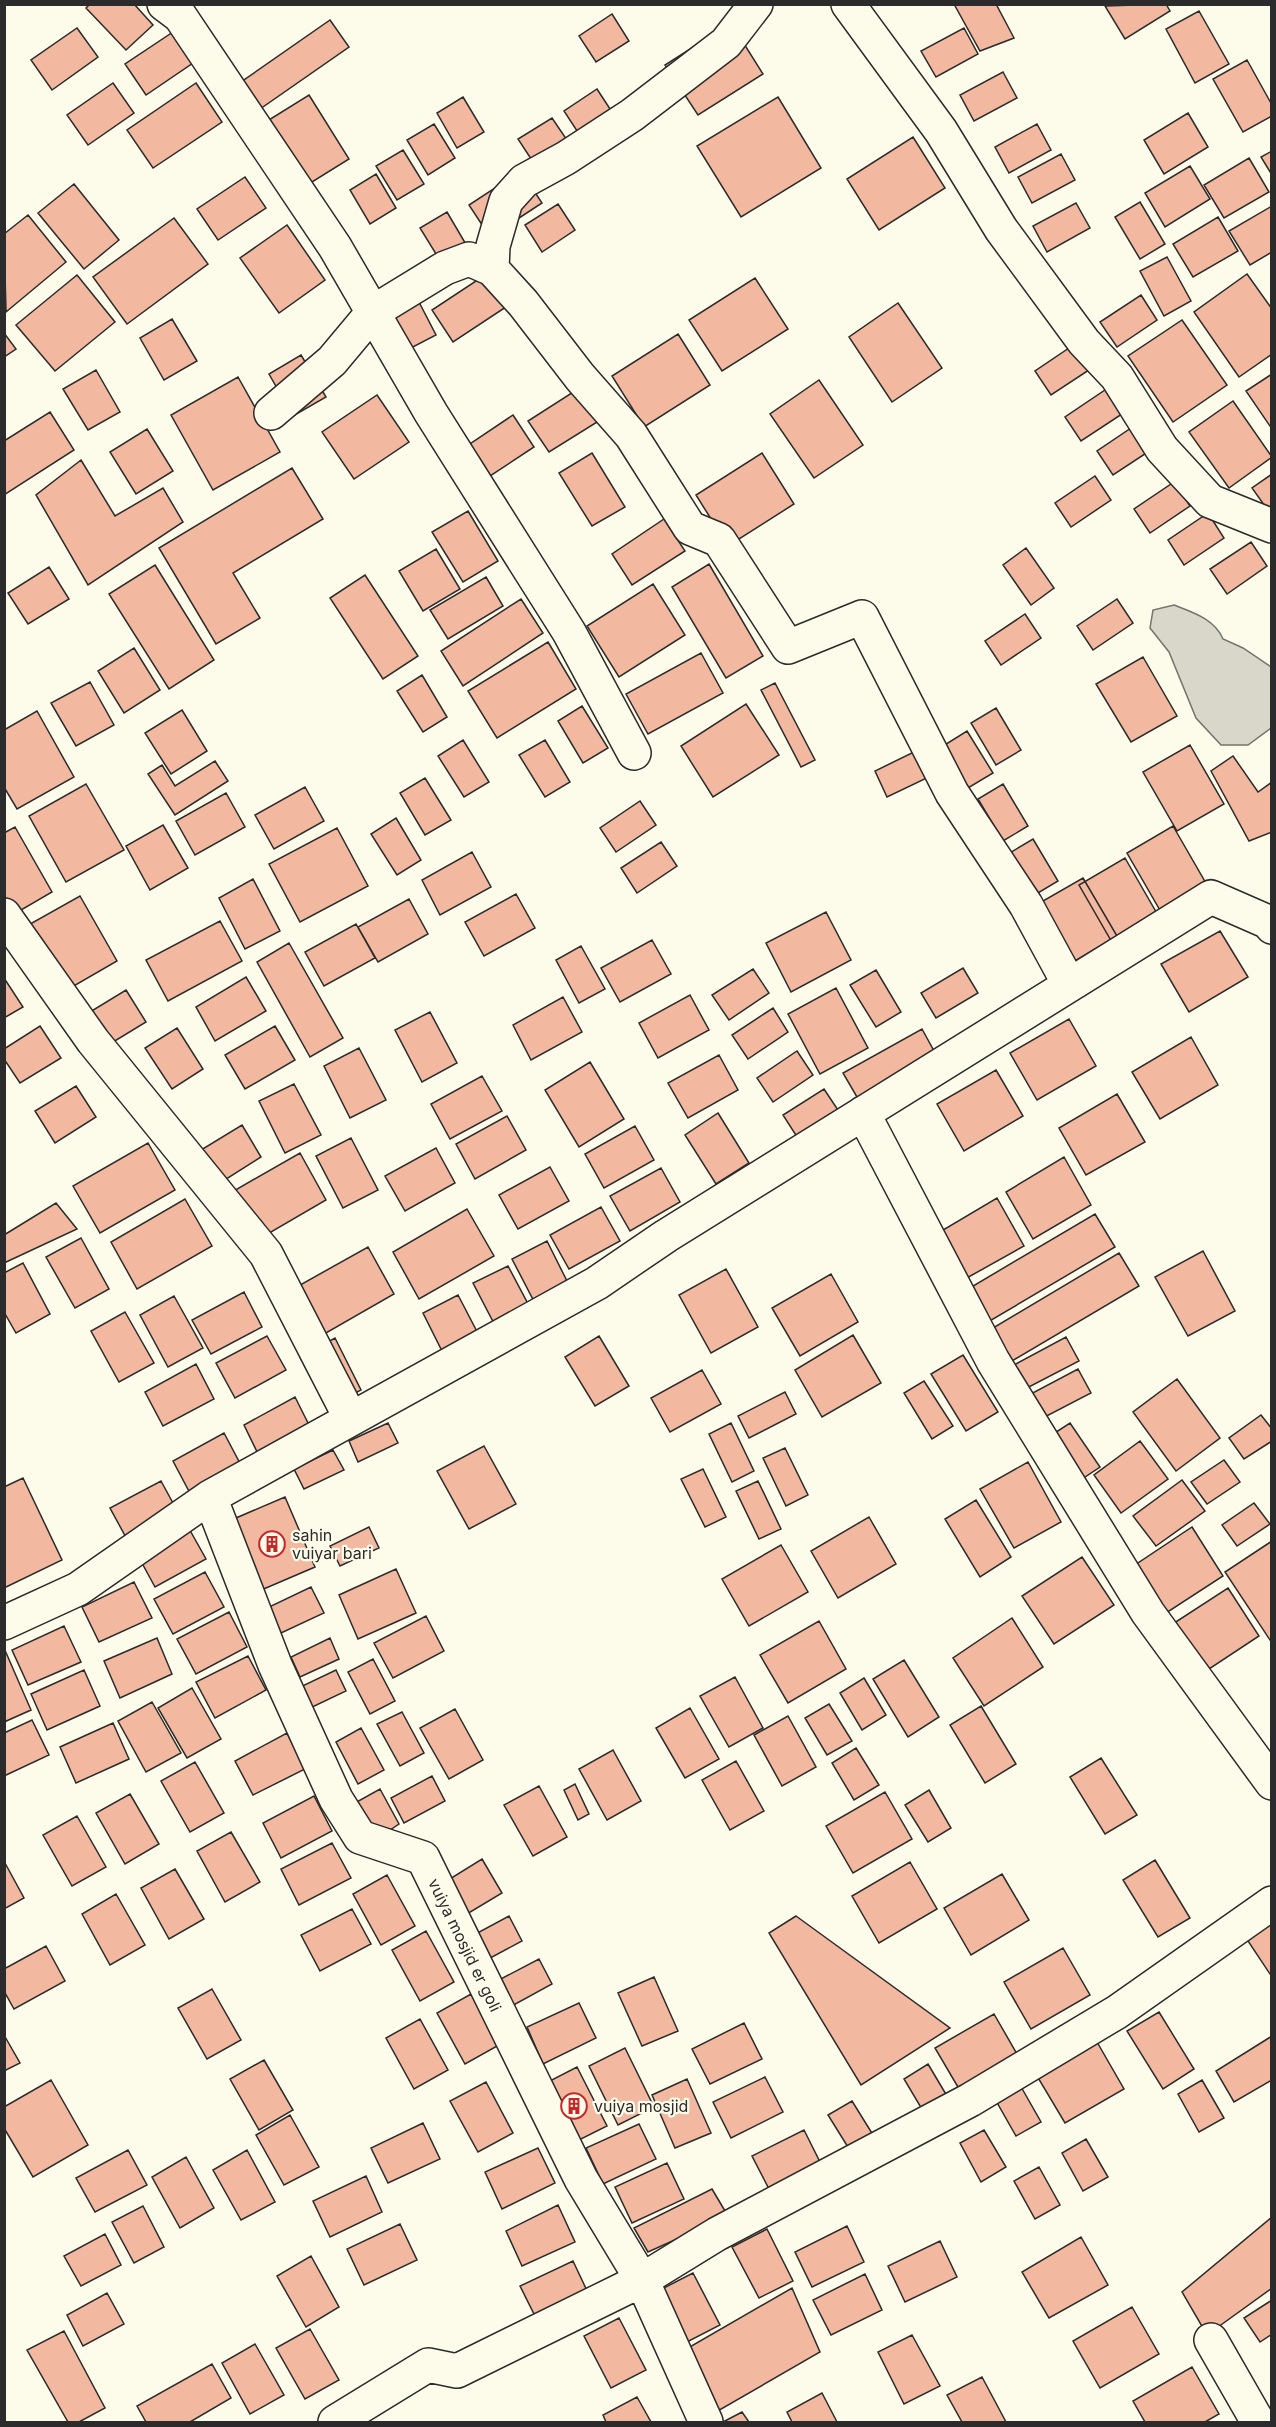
<svg xmlns="http://www.w3.org/2000/svg" width="1276" height="2427" font-family="Inter,sans-serif">
  <style>
    .water { fill: #d8d7c9; stroke: #74746e; stroke-width: 1.5 }
    .building { fill: #f2b8a0; stroke: #2b2b2b; stroke-width: 1.5 }
    .lines { fill: none; stroke-linecap: round; stroke-linejoin: round }
    .minor-casing { stroke: #2b2b2b; stroke-width: 36 }
    .minor { stroke: #fdfbea; stroke-width: 33 }
    .labels { text-anchor: middle; stroke-width: 4.5; stroke-linejoin: round; paint-order: stroke }
    .poi-label { font-size: 16px; fill: #2b2b2b; stroke: #fdfbea; text-anchor: start }
    .street-label { font-size: 16px; fill: #2b2b2b; stroke: #fdfbea }
  </style>
  <rect width="100%" height="100%" fill="#fdfbea"/>
  <path class="water" d="M1174 605C1192 612 1215 619 1223 639L1243 648 1271 667V728L1248 745H1221L1196 718 1169 652 1150 628 1153 610Z"/>
  <path class="building" d="M90 4H134L153 25 126 50 86 8Z
    M954 4H996L1014 38 980 51Z
    M1166 4 1170 11 1125 39 1105 6Z
    M1199 11 1229 64 1195 83 1166 29Z
    M612 14 629 41 596 62 579 36Z
    M330 20 349 47 260 109 241 82Z
    M731 23 763 74 698 115 665 65Z
    M77 28 98 57 52 90 31 60Z
    M964 28 978 54 936 77 921 51Z
    M173 32 193 63 146 95 125 64Z
    M1247 60 1272 105V116L1243 132 1213 79Z
    M1003 72 1017 98 974 121 960 95Z
    M113 83 134 113 88 145 67 115Z
    M196 83 222 122 153 168 127 130Z
    M597 89 614 115 581 137 564 111Z
    M309 95 349 159 304 187 264 123Z
    M463 97 484 132 457 148 437 113Z
    M778 97 821 168 741 217 697 146Z
    M1188 113 1208 147 1164 174 1144 140Z
    M552 118 569 143 535 165 518 139Z
    M434 124 455 158 428 175 407 140Z
    M1037 124 1051 150 1009 173 995 147Z
    M913 137 945 188 879 230 847 179Z
    M403 150 424 184 397 200 376 166Z
    M1272 151V175L1261 157Z
    M1061 154 1075 180 1032 203 1018 177Z
    M1249 158 1269 192 1224 218 1204 185Z
    M1190 166 1210 199 1165 227 1145 193Z
    M521 171 542 203 490 237 469 205Z
    M376 174 396 208 370 224 350 190Z
    M245 177 266 208 218 240 197 209Z
    M74 184 119 240 84 269 38 213Z
    M1140 202 1165 244 1140 259 1115 217Z
    M1076 203 1090 228 1047 252 1033 226Z
    M558 204 575 230 542 252 525 225Z
    M1272 206V252L1250 265 1229 231Z
    M447 212 467 246 441 262 420 228Z
    M28 215 66 262 6 312 4 234Z
    M1218 217 1238 251 1193 277 1173 244Z
    M174 218 208 264 127 324 93 277Z
    M287 225 325 280 279 313 240 258Z
    M1167 257 1191 301 1164 316 1140 271Z
    M1247 274 1272 309V354L1239 377 1194 312Z
    M77 275 115 322 55 371 16 325Z
    M405 275 436 335 386 361 354 302Z
    M485 275 506 307 453 342 432 310Z
    M755 278 788 329 722 371 689 320Z
    M1141 295 1157 320 1117 347 1100 322Z
    M898 303 942 368 892 402 849 337Z
    M172 319 197 361 164 380 140 338Z
    M1182 320 1227 385 1173 422 1128 356Z
    M4 333 16 349 4 357Z
    M678 334 710 385 644 427 612 376Z
    M1075 344 1092 368 1051 395 1035 371Z
    M301 355 326 397 293 416 269 374Z
    M96 370 120 412 88 430 63 389Z
    M1272 374V429L1246 391Z
    M238 377 280 452 213 490 171 415Z
    M819 380 863 445 814 478 770 414Z
    M581 387 602 419 549 452 528 421Z
    M1105 390 1122 414 1081 441 1065 417Z
    M377 395 409 442 354 479 322 432Z
    M1233 401 1272 457 1229 488 1189 432Z
    M50 412 74 450 4 495V441Z
    M513 415 534 447 481 482 461 450Z
    M1137 424 1154 448 1113 475 1097 451Z
    M147 429 173 471 136 494 110 452Z
    M592 453 625 507 592 526 559 473Z
    M762 453 794 504 728 546 696 495Z
    M81 460 115 516 163 488 183 522 88 585 36 495Z
    M292 468 323 519 233 573 260 618 216 644 159 548Z
    M1272 474V516L1252 488Z
    M1095 476 1111 500 1071 527 1055 503Z
    M1174 482 1190 506 1150 533 1134 509Z
    M468 511 498 561 463 582 432 532Z
    M1208 513 1224 538 1184 565 1168 540Z
    M664 519 685 551 632 585 612 554Z
    M1251 542 1267 566 1227 594 1210 569Z
    M1026 548 1054 588 1031 605 1003 565Z
    M436 549 460 589 423 611 399 571Z
    M709 564 763 656 726 678 672 587Z
    M155 565 214 660 169 689 109 594Z
    M49 567 69 599 28 624 8 593Z
    M365 575 418 656 383 679 330 598Z
    M486 577 503 606 448 639 430 610Z
    M653 584 685 635 619 677 587 626Z
    M521 599 543 633 463 686 441 651Z
    M1117 599 1133 623 1093 650 1077 626Z
    M1025 614 1041 638 1001 665 985 641Z
    M548 642 576 689 497 738 468 691Z
    M134 648 160 690 124 713 98 671Z
    M701 653 723 693 648 734 626 694Z
    M1143 657 1177 716 1131 742 1096 684Z
    M422 675 447 717 423 732 397 691Z
    M90 682 114 725 76 746 51 703Z
    M775 683 815 760 801 767 761 690Z
    M746 704 779 755 713 797 681 746Z
    M582 706 608 748 583 763 558 721Z
    M996 708 1021 750 996 765 971 723Z
    M182 710 207 751 171 774 145 733Z
    M37 711 74 777 17 809 4 787V730Z
    M967 731 993 773 968 788 943 746Z
    M463 740 489 782 464 797 438 756Z
    M545 740 570 782 545 797 519 755Z
    M1190 745 1224 804 1177 831 1143 772Z
    M918 750 931 776 887 797 875 771Z
    M1233 756 1258 792 1272 782V832L1249 841 1211 771Z
    M215 761 228 781 175 815 148 774 162 765 175 786Z
    M425 778 451 820 425 835 400 793Z
    M86 784 124 850 66 882 29 816Z
    M1003 784 1028 826 1003 841 978 799Z
    M305 787 324 821 274 849 255 815Z
    M226 793 245 827 195 855 176 821Z
    M640 801 656 825 616 852 600 828Z
    M396 818 421 860 397 875 371 834Z
    M163 825 188 868 150 890 126 846Z
    M1173 826 1207 885 1161 912 1127 853Z
    M15 827 52 892 4 920V833Z
    M337 828 368 886 300 922 269 864Z
    M1033 839 1058 881 1033 896 1008 854Z
    M661 842 677 866 637 893 621 868Z
    M472 852 491 887 440 915 422 880Z
    M1125 858 1159 917 1113 944 1079 885Z
    M1083 878 1117 936 1070 964 1036 905Z
    M253 879 280 931 245 949 219 898Z
    M516 894 535 928 484 956 465 922Z
    M80 896 117 961 60 994 23 928Z
    M409 899 428 934 378 962 358 927Z
    M826 912 851 960 791 992 766 943Z
    M220 921 242 961 168 1001 146 960Z
    M356 924 375 958 324 986 305 952Z
    M1220 931 1248 977 1189 1012 1161 964Z
    M652 940 671 974 620 1002 601 968Z
    M289 943 343 1038 310 1057 257 962Z
    M581 946 605 989 579 1003 556 960Z
    M963 968 978 993 936 1018 921 993Z
    M753 969 769 993 729 1020 712 995Z
    M876 970 901 1012 876 1027 850 985Z
    M246 977 266 1011 215 1041 196 1007Z
    M4 978 23 1007 4 1018Z
    M836 988 868 1048 820 1074 788 1014Z
    M126 990 146 1022 105 1047 85 1015Z
    M690 995 709 1030 658 1058 639 1023Z
    M563 997 582 1032 531 1060 513 1025Z
    M773 1008 788 1032 748 1059 732 1035Z
    M430 1012 457 1063 422 1082 395 1030Z
    M1069 1019 1096 1066 1037 1100 1010 1053Z
    M40 1026 61 1058 20 1083 4 1059V1049Z
    M275 1026 295 1060 245 1089 225 1055Z
    M177 1028 203 1069 172 1089 145 1048Z
    M922 1029 939 1060 861 1104 843 1073Z
    M1191 1037 1218 1085 1160 1119 1132 1072Z
    M359 1048 386 1100 350 1118 324 1066Z
    M797 1051 813 1075 773 1102 757 1078Z
    M719 1055 738 1090 688 1118 668 1083Z
    M590 1062 624 1119 579 1147 545 1090Z
    M996 1070 1023 1116 964 1151 937 1104Z
    M482 1076 502 1111 450 1139 431 1104Z
    M294 1084 321 1135 285 1153 259 1101Z
    M76 1086 96 1117 55 1143 35 1111Z
    M824 1089 840 1113 799 1140 783 1115Z
    M1117 1094 1145 1142 1086 1175 1059 1128Z
    M718 1113 749 1163 716 1184 685 1135Z
    M507 1116 526 1150 475 1179 456 1144Z
    M242 1125 261 1157 220 1183 201 1150Z
    M635 1126 654 1160 604 1188 585 1154Z
    M351 1138 378 1190 343 1208 316 1156Z
    M148 1143 175 1190 100 1233 73 1186Z
    M436 1148 455 1183 405 1211 385 1176Z
    M300 1153 326 1200 252 1243 225 1196Z
    M1064 1157 1091 1205 1033 1239 1006 1192Z
    M550 1167 569 1201 518 1229 499 1195Z
    M661 1168 680 1202 630 1231 610 1196Z
    M997 1198 1024 1246 965 1279 938 1233Z
    M185 1199 212 1246 137 1289 111 1242Z
    M56 1203 77 1229 4 1263V1235Z
    M601 1207 620 1241 569 1269 550 1235Z
    M467 1209 494 1256 419 1299 393 1252Z
    M1095 1214 1115 1247 988 1322 968 1289Z
    M81 1238 109 1289 75 1308 46 1257Z
    M547 1241 573 1293 539 1311 512 1259Z
    M368 1247 394 1294 319 1337 293 1289Z
    M1203 1251 1235 1311 1188 1336 1155 1277Z
    M1119 1253 1139 1286 1012 1361 993 1328Z
    M23 1263 50 1314 16 1333 4 1312V1273Z
    M508 1266 535 1317 500 1335 473 1283Z
    M726 1269 758 1327 711 1353 679 1295Z
    M831 1274 858 1322 800 1356 772 1308Z
    M244 1292 262 1327 211 1354 192 1320Z
    M458 1295 485 1347 449 1365 423 1313Z
    M174 1296 203 1348 168 1367 140 1315Z
    M125 1312 154 1363 119 1382 91 1331Z
    M853 1335 881 1383 822 1417 795 1370Z
    M267 1336 286 1370 235 1398 216 1363Z
    M599 1336 629 1386 595 1406 565 1357Z
    M1066 1337 1079 1361 1025 1389 1012 1366Z
    M335 1338 361 1390 327 1408 300 1357Z
    M963 1355 998 1412 966 1431 931 1374Z
    M196 1364 214 1399 163 1426 145 1392Z
    M1078 1369 1091 1393 1037 1421 1025 1397Z
    M702 1370 721 1404 670 1432 651 1398Z
    M1177 1379 1220 1438 1176 1471 1133 1412Z
    M924 1381 953 1426 932 1439 904 1393Z
    M785 1392 796 1414 749 1438 738 1416Z
    M295 1397 313 1433 261 1460 244 1425Z
    M1261 1415 1272 1429V1441L1244 1459 1229 1438Z
    M388 1423 398 1443 358 1462 349 1441Z
    M731 1423 754 1471 732 1482 709 1434Z
    M1070 1423 1100 1467 1079 1481 1050 1436Z
    M224 1433 243 1469 191 1495 173 1461Z
    M1140 1441 1168 1479 1121 1513 1094 1475Z
    M484 1446 516 1504 469 1529 437 1471Z
    M785 1448 808 1495 786 1506 763 1458Z
    M333 1450 344 1470 304 1489 294 1469Z
    M1224 1460 1240 1482 1207 1504 1191 1482Z
    M1028 1462 1061 1522 1014 1548 980 1489Z
    M703 1469 726 1517 705 1527 681 1479Z
    M23 1478 62 1560 4 1588V1487Z
    M1182 1480 1205 1511 1156 1546 1133 1516Z
    M161 1481 180 1516 129 1543 110 1508Z
    M758 1481 781 1529 759 1539 736 1491Z
    M285 1497 315 1567 259 1591 229 1521Z
    M976 1500 1011 1557 980 1577 945 1519Z
    M1254 1503 1270 1524 1237 1546 1222 1525Z
    M869 1517 896 1564 838 1598 811 1551Z
    M187 1525 206 1559 155 1587 136 1552Z
    M369 1527 379 1548 340 1566 330 1546Z
    M1192 1527 1223 1576 1163 1615 1132 1567Z
    M1272 1541V1643L1225 1572Z
    M781 1545 808 1592 749 1626 722 1579Z
    M1082 1557 1114 1605 1054 1644 1022 1596Z
    M396 1569 416 1613 358 1639 339 1595Z
    M205 1572 224 1607 173 1634 154 1599Z
    M134 1582 152 1618 99 1642 82 1607Z
    M311 1587 324 1613 281 1633 269 1607Z
    M1228 1588 1259 1636 1200 1675 1168 1627Z
    M229 1612 247 1647 196 1674 177 1639Z
    M426 1616 444 1651 393 1678 374 1643Z
    M1012 1618 1043 1667 984 1706 953 1658Z
    M819 1621 846 1669 788 1703 760 1655Z
    M64 1626 81 1662 28 1685 12 1650Z
    M157 1638 172 1674 120 1698 104 1661Z
    M330 1638 339 1659 300 1677 291 1657Z
    M4 1648 31 1710 4 1722Z
    M248 1656 266 1690 215 1718 196 1682Z
    M373 1659 395 1701 370 1714 348 1672Z
    M904 1660 939 1717 908 1737 873 1679Z
    M84 1670 100 1706 47 1730 31 1694Z
    M336 1670 346 1691 306 1710 296 1689Z
    M735 1677 763 1728 729 1747 700 1696Z
    M864 1678 886 1715 862 1730 840 1693Z
    M192 1688 221 1739 187 1758 158 1708Z
    M152 1702 181 1753 146 1772 118 1721Z
    M829 1704 852 1741 827 1755 805 1718Z
    M981 1706 1016 1764 985 1783 950 1725Z
    M690 1708 719 1759 685 1778 656 1728Z
    M455 1709 483 1760 449 1779 420 1728Z
    M402 1712 424 1753 400 1766 377 1724Z
    M788 1716 816 1767 782 1786 754 1735Z
    M32 1720 49 1755 4 1776V1733Z
    M113 1723 129 1759 76 1783 60 1747Z
    M361 1728 384 1770 358 1784 336 1742Z
    M287 1733 305 1769 253 1795 235 1761Z
    M856 1748 879 1785 854 1800 832 1763Z
    M613 1750 641 1801 607 1820 579 1769Z
    M1101 1758 1137 1815 1105 1834 1070 1777Z
    M736 1761 764 1811 730 1830 702 1780Z
    M195 1762 224 1813 190 1832 161 1781Z
    M432 1776 445 1801 404 1823 391 1798Z
    M575 1784 589 1814 578 1820 564 1790Z
    M539 1786 567 1837 533 1856 504 1805Z
    M380 1789 399 1824 384 1834 362 1824 353 1804Z
    M929 1790 951 1828 928 1842 905 1805Z
    M885 1792 912 1839 853 1873 826 1826Z
    M130 1794 159 1844 125 1864 96 1813Z
    M314 1796 332 1831 281 1858 263 1823Z
    M77 1816 106 1867 72 1886 43 1835Z
    M231 1832 260 1882 225 1902 197 1851Z
    M332 1843 351 1878 299 1905 281 1869Z
    M482 1859 502 1893 452 1923 432 1890Z
    M1155 1860 1190 1918 1158 1937 1123 1880Z
    M910 1862 937 1909 879 1943 852 1896Z
    M5 1863 24 1898 4 1909V1864Z
    M175 1869 204 1919 169 1939 141 1888Z
    M1002 1874 1029 1920 971 1955 944 1908Z
    M387 1875 415 1926 381 1945 353 1894Z
    M116 1894 145 1945 110 1965 82 1914Z
    M352 1909 371 1944 320 1971 301 1935Z
    M509 1916 522 1941 481 1963 468 1938Z
    M796 1916 950 2028 861 2085 769 1933Z
    M1272 1922V1977L1246 1938Z
    M426 1931 454 1982 420 2001 392 1950Z
    M46 1946 65 1981 14 2009 4 1991V1969Z
    M1063 1948 1090 1995 1031 2029 1004 1982Z
    M539 1959 552 1984 510 2007 497 1981Z
    M654 1977 678 2031 642 2046 618 1993Z
    M212 1989 241 2040 207 2059 178 2008Z
    M471 1994 499 2045 465 2064 437 2013Z
    M579 2003 596 2038 543 2064 527 2027Z
    M1159 2012 1194 2069 1163 2089 1127 2031Z
    M994 2014 1021 2061 962 2094 935 2048Z
    M420 2019 448 2070 414 2089 386 2038Z
    M744 2023 762 2059 710 2084 692 2049Z
    M4 2035 20 2063 4 2071Z
    M1272 2036V2080L1234 2102 1216 2071Z
    M1097 2042 1124 2089 1065 2123 1037 2076Z
    M625 2048 654 2107 618 2125 589 2066Z
    M264 2060 293 2110 259 2130 230 2079Z
    M928 2064 950 2101 926 2116 904 2079Z
    M577 2067 607 2126 571 2144 542 2085Z
    M765 2077 783 2112 731 2138 713 2102Z
    M687 2079 711 2133 675 2148 652 2095Z
    M51 2080 88 2145 33 2177 4 2128V2107Z
    M1202 2080 1224 2118 1199 2132 1178 2094Z
    M486 2082 513 2133 478 2152 450 2101Z
    M1020 2085 1041 2122 1016 2136 995 2099Z
    M852 2101 875 2138 851 2152 828 2115Z
    M290 2115 319 2167 284 2185 256 2135Z
    M423 2123 440 2159 388 2183 371 2148Z
    M639 2124 656 2159 603 2184 586 2148Z
    M804 2130 822 2166 770 2191 752 2156Z
    M984 2130 1006 2167 981 2182 960 2143Z
    M1086 2139 1108 2177 1083 2191 1062 2153Z
    M538 2148 555 2183 502 2209 485 2172Z
    M128 2150 147 2185 95 2212 76 2178Z
    M247 2150 275 2202 241 2220 213 2170Z
    M186 2157 214 2208 180 2228 152 2177Z
    M667 2163 684 2199 632 2223 615 2187Z
    M1039 2167 1060 2205 1035 2219 1014 2181Z
    M366 2176 382 2212 330 2237 313 2201Z
    M712 2189 728 2216 648 2252 634 2228Z
    M558 2205 575 2242 522 2266 506 2231Z
    M143 2206 164 2247 134 2263 112 2222Z
    M1272 2217V2288L1207 2335 1182 2292Z
    M400 2224 417 2260 364 2285 347 2249Z
    M847 2226 864 2262 812 2287 795 2252Z
    M767 2229 793 2281 759 2298 732 2247Z
    M105 2234 121 2265 81 2286 64 2256Z
    M1081 2237 1108 2285 1049 2318 1022 2272Z
    M940 2241 957 2277 905 2302 888 2266Z
    M311 2256 339 2307 306 2327 277 2276Z
    M573 2261 590 2297 538 2322 520 2286Z
    M693 2273 720 2325 685 2343 658 2291Z
    M865 2274 882 2310 831 2335 813 2300Z
    M792 2288 820 2352 716 2412 681 2352Z
    M107 2293 124 2324 83 2346 67 2315Z
    M1272 2300V2334L1260 2342 1244 2318Z
    M1132 2307 1159 2354 1100 2388 1073 2341Z
    M619 2318 646 2370 611 2388 584 2336Z
    M310 2329 339 2380 305 2399 276 2348Z
    M64 2331 105 2408 79 2422H68L27 2350Z
    M912 2335 940 2386 904 2404 878 2352Z
    M255 2344 284 2395 250 2414 222 2363Z
    M212 2364 231 2398 190 2422H146L137 2406Z
    M1192 2367 1219 2414 1205 2422H1145L1133 2401Z
    M982 2377 1006 2422H962L947 2395Z
    M822 2393 837 2422H792L787 2412Z
    M637 2397 651 2422H606L603 2415Z
    M742 2412 749 2422H723Z"/>
  <g class="lines">
    <g class="minor-casing">
      <path id="minor" d="M164 4 180 16 335 247 431 413 569 632 634 753
        M756 4 726 43 632 115 566 158 524 181 506 201 493 246 492 269 523 303 580 377 631 435 690 528 719 540 788 647 862 617 952 793 1026 905 1069 984
        M848 4 941 131 1001 229 1084 342 1117 377 1162 449 1210 501 1272 526
        M271 413 332 361 373 312 445 268 469 259 492 269
        M4 915 93 1041 266 1254 351 1419
        M863 1113 993 1361 1148 1613 1272 1783
        M210 1497 275 1665 336 1799 360 1837 423 1858 581 2179 642 2280 706 2422
        M4 1623 78 1589 210 1497 597 1283 666 1236 1211 897 1268 922 1272 927
        M1211 2340 1258 2422
        M335 2422 428 2365 457 2371 642 2280 717 2234 970 2100 1117 2012 1272 1903"/>
    </g>
    <use href="#minor" class="minor"/>
  </g>
  <defs>
    <g id="building-ring" transform="scale(1.35)"><circle r="9.5" fill="#fdfbea" stroke="#c62828" stroke-width="1.5"/><path d="M-4-6H4V6H1V3H-1V6H-4ZM-2.5-4.3h1.7v1.8h-1.7ZM.8-4.3h1.7v1.8H.8ZM-2.5-1h1.7V.8h-1.7ZM.8-1h1.7V.8H.8Z" fill="#c62828"/></g>
  </defs>
  <g fill-rule="evenodd">
    <use href="#building-ring" x="272" y="1544"/>
    <use href="#building-ring" x="574" y="2106"/>
  </g>
  <g class="labels">
    <g class="poi-label">
      <text x="292" y="1541">sahin<tspan x="292" dy="18">vuiyar bari</tspan></text>
      <text x="594" y="2112">vuiya mosjid</text>
    </g>
    <g class="street-label">
      <text transform="translate(465 1945) rotate(64)" y="6">vuiya mosjid er goli</text>
    </g>
  </g>
  <rect width="1276" height="2427" fill="none" stroke="#2b2b2b" stroke-width="12"/>
</svg>
